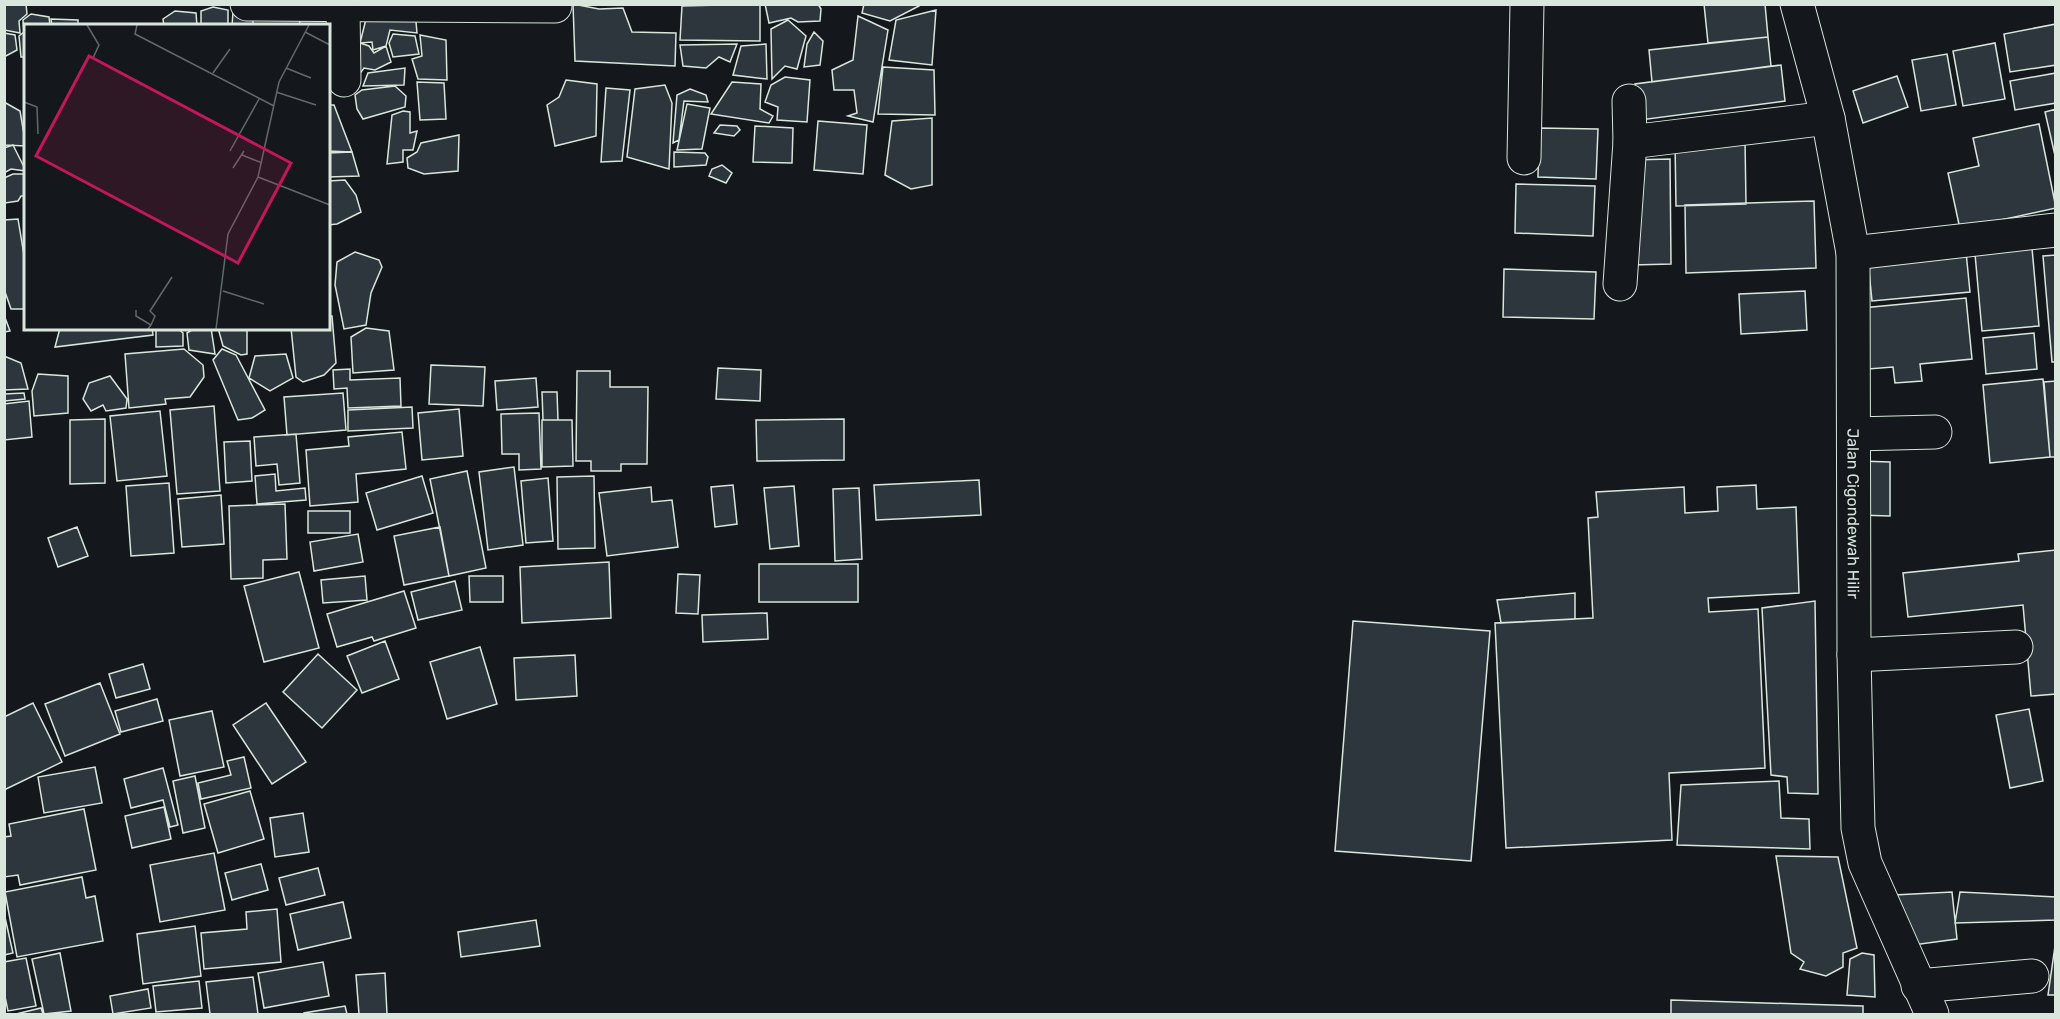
<svg xmlns="http://www.w3.org/2000/svg" width="2060" height="1019" font-family="Rubik,sans-serif">
  <style>
    .building { fill: #2c363c; stroke: #d8e6dc; stroke-width: 1.5 }
    .lines { fill: none; stroke-linecap: round; stroke-linejoin: round }
    .minor-casing { stroke: #d8e6dc; stroke-width: 35 }
    .minor { stroke: #14181c; stroke-width: 33 }
    .labels { text-anchor: middle; stroke-width: 4.5; stroke-linejoin: round; paint-order: stroke }
    .street-label { font-size: 16px; fill: #d8e6dc; stroke: #14181c }
    .inset-road { fill: none; stroke: #626a69; stroke-width: 1.5 }
    .view { fill: #c2185b; fill-opacity: 0.15; stroke: #c2185b; stroke-width: 3 }
    .inset-edge { fill: none; stroke: #d8e6dc; stroke-width: 3 }
  </style>
  <rect width="100%" height="100%" fill="#14181c"/>
  <path class="building" d="M4 4H26L27 14 19 21 20 33 4 30Z
    M573 4 599 9 623 8 632 32 676 33 675 66 575 61Z
    M760 4V41L680 40 682 6Z
    M765 4H818L821 9 820 21 798 22 791 18 769 23Z
    M864 4H919V6L890 21 862 13Z
    M1704 4H1765L1768 37 1708 43Z
    M213 7 228 10V26H201V11Z
    M936 10 932 65 889 60 896 20Z
    M175 11 196 13 197 26H164L163 19Z
    M327 11 328 26H299L301 15Z
    M415 11 417 33 390 30 386 46 373 50 372 42 360 43 367 15Z
    M233 12 253 16V26H232Z
    M31 14 49 17 50 26H26V57H21L19 36 24 32 23 20Z
    M858 16 888 30 873 122 848 116 857 113 854 90H834L832 70 853 60Z
    M51 19 78 20V26H52Z
    M788 20 806 36 797 69 785 66 772 79 771 29Z
    M2056 24V65L2010 72 2004 34Z
    M814 32 823 41 820 65 804 67 807 44Z
    M4 33 15 35 17 50 4 57Z
    M393 34 415 36 419 54 393 57 389 43Z
    M420 35 446 40 447 80 418 79 412 59 422 56Z
    M1768 37 1771 66 1652 82 1649 50Z
    M360 43 369 46 374 53 386 46 391 62 375 70 364 68 358 76 355 50Z
    M1995 43 2005 99 1963 106 1953 51Z
    M737 44 730 62 719 57 706 68 683 66 680 45Z
    M766 44 767 79 733 75 741 46Z
    M1947 54 1956 105 1921 111 1912 60Z
    M1781 65 1785 101 1640 120 1635 84Z
    M883 67 934 70 935 115 878 114Z
    M405 68 404 85 363 86 368 73Z
    M2056 73V103L2015 110 2010 81Z
    M1897 76 1908 107 1863 123 1853 91Z
    M785 77 810 80 807 122 777 120 778 107 765 102 771 85Z
    M566 80 597 84 596 136 555 146 547 105 559 97Z
    M417 82 444 83 446 119 420 120Z
    M732 82 761 84 760 109 773 116 769 123 711 114Z
    M665 85 672 103 669 169 627 157 635 89Z
    M395 86 406 96 405 107 363 119 357 109 355 95 362 90Z
    M606 88 630 90 622 161 601 162Z
    M690 89 706 95 708 102 684 101 679 140 673 143 677 95Z
    M4 102 20 111 26 146 4 145Z
    M687 104 710 108 702 149 677 150Z
    M328 105H334L352 152 328 151Z
    M2056 109V160L2045 112Z
    M403 111 410 112V133L417 131 413 150H403V162L387 164 392 115Z
    M932 118V185L911 189 885 175 892 121Z
    M818 121 867 125 863 174 814 170Z
    M2039 124 2056 208 1960 229 1948 173 1979 166 1973 138Z
    M720 125 737 126 740 130 734 136 714 133Z
    M755 126 793 128 792 163 753 162Z
    M1539 128 1598 129 1596 179 1538 177Z
    M459 135 458 171 424 174 408 168 407 158 417 152 421 143Z
    M1745 140 1746 204 1676 206 1675 142Z
    M13 145 26 171 11 169 4 173V148Z
    M352 152 359 176 328 177V153Z
    M674 152 705 153 708 157 706 165 674 167Z
    M1670 159 1671 264 1632 265 1631 160Z
    M722 165 732 173 726 183 709 176 712 169Z
    M13 174H26V196H21L18 201 5 203 4 178Z
    M345 180 356 195 361 212 337 224 328 225V181Z
    M1516 184 1595 186 1593 236 1515 233Z
    M1814 201 1816 268 1686 273 1685 205Z
    M18 219 26 267V309H11L4 289V220Z
    M2032 248 2039 326 1982 331 1975 254Z
    M355 252 379 260 382 267 371 293 366 325 344 329 335 285 337 262Z
    M1966 252 1970 292 1872 301 1868 261Z
    M2056 255V362H2052L2043 256Z
    M1504 269 1596 272 1594 319 1503 317Z
    M1805 291 1807 330 1741 334 1739 294Z
    M1966 298 1972 359 1920 364 1922 381 1895 383 1893 367 1868 369 1862 308Z
    M4 315 10 331 4 332Z
    M328 316H332L336 363 324 375 303 382 296 377 291 328H328Z
    M60 328H152L153 335 55 347Z
    M156 328H177L183 333V346L156 347Z
    M195 328H211L215 354 189 350 187 333Z
    M218 328H247V354L241 355 223 346Z
    M366 328 389 331 394 370 353 373 351 337Z
    M2034 333 2037 369 1986 374 1983 338Z
    M184 349 203 365 204 377 190 397 165 399 166 404 129 408 125 354Z
    M222 349 236 355 265 410 252 418 238 420 213 360Z
    M286 354 293 378 270 391 249 378 255 356Z
    M4 356 21 363 28 389 4 390Z
    M431 365 485 367 483 406 429 404Z
    M718 368 761 370 760 401 716 399Z
    M350 369V380L400 378 401 406 348 408 347 388 334 389 333 370Z
    M577 371H610V387H648L647 464H621V471H591V461H576Z
    M38 374 68 376V413L34 416 32 391Z
    M110 376 127 399 126 408 106 411 103 405 91 411 83 399 89 383Z
    M536 378 538 407 497 410 495 381Z
    M2043 379 2050 457 1990 463 1983 385Z
    M2056 381V457H2050L2044 382Z
    M542 392H557L558 420H543Z
    M24 393 25 399 4 401V394Z
    M343 393 346 430 287 435 284 397Z
    M29 401 32 437 4 440V404Z
    M214 406 220 491 177 494 170 410Z
    M412 407 413 428 348 431V410Z
    M459 409 463 456 422 460 418 413Z
    M160 411 167 476 117 481 110 416Z
    M539 413 541 469 519 470V454H502L501 414Z
    M105 419V483L70 484V420Z
    M844 419V460L757 461 756 420Z
    M542 420H572L573 466 542 467Z
    M402 432 406 469 356 474 358 502 310 506 306 450 349 446 348 437Z
    M296 434 300 483 279 485 277 464 256 466 254 437Z
    M250 441 252 481 226 483 224 442Z
    M1858 461 1890 462V516L1858 515Z
    M514 467 523 545 488 550 479 472Z
    M467 471 486 568 449 576 430 479Z
    M275 474 276 491 305 488 306 500 257 504 255 476Z
    M422 476 433 513 377 530 366 493Z
    M594 476 595 548 558 549 557 477Z
    M548 478 553 541 526 543 521 481Z
    M979 480 981 515 876 520 874 485Z
    M169 483 174 553 131 556 126 486Z
    M733 485 737 524 715 527 711 487Z
    M1756 485 1757 509 1796 507 1799 593 1708 598 1709 612 1758 609 1765 768 1669 773 1672 840 1506 848 1495 623 1593 618 1588 518 1598 517 1596 492 1684 487 1685 513 1718 511 1717 487Z
    M794 486 799 546 770 549 764 488Z
    M651 487 652 502 672 500 678 547 607 556 599 493Z
    M859 488 862 559 835 561 833 489Z
    M221 495 224 544 182 547 178 499Z
    M285 504 287 559 263 560V578L231 579 229 506Z
    M308 511H350V533H308Z
    M77 527 88 556 58 567 48 538Z
    M440 527 449 576 404 585 394 536Z
    M358 534 363 562 314 571 310 542Z
    M2056 550V694L2031 696 2023 605 1908 617 1903 573 2019 561 2018 554Z
    M609 562 611 618 522 623 520 567Z
    M759 564H858V602H759Z
    M299 572 319 648 264 662 244 586Z
    M678 574 700 575 698 614 676 613Z
    M365 576 367 600 323 603 321 580Z
    M469 576H503V602H470Z
    M455 581 462 610 418 620 411 592Z
    M404 591 416 628 374 641 372 637 337 647 327 614Z
    M1575 593V619L1501 623 1497 600Z
    M1815 601 1818 794 1788 793 1787 777 1771 775 1762 608Z
    M767 613 768 639 703 642 702 615Z
    M1353 621 1490 631 1471 861 1335 851Z
    M385 641 399 679 362 693 347 656Z
    M480 647 497 704 447 719 430 662Z
    M318 654 357 690 322 728 283 692Z
    M575 655 577 696 516 700 514 658Z
    M143 664 150 689 116 698 109 674Z
    M100 683 120 734 65 756 45 704Z
    M157 699 163 721 121 732 115 711Z
    M33 703 62 762 4 790V717Z
    M266 703 306 762 272 784 233 725Z
    M2029 709 2043 781 2010 788 1996 715Z
    M212 711 224 767 180 776 169 720Z
    M244 757 251 788 201 799 198 783 231 775 227 761Z
    M95 767 102 803 44 813 38 777Z
    M163 768 178 825 170 827 163 800 131 808 124 779Z
    M195 776 205 828 183 833 173 781Z
    M1779 781 1781 818 1809 819 1810 849 1677 845 1681 785Z
    M250 791 264 839 218 853 204 804Z
    M164 807 171 839 132 848 125 816Z
    M84 809 96 870 20 885 18 875 4 877V837L11 836 9 824Z
    M303 813 309 852 275 857 270 818Z
    M214 853 225 910 160 922 150 865Z
    M1776 856 1838 857 1857 948 1843 953V967L1826 976 1800 969 1804 962 1791 953Z
    M261 864 268 890 232 900 225 873Z
    M318 868 325 895 286 905 279 878Z
    M82 877 86 898 95 896 103 941 17 957 5 892Z
    M1952 892 1957 939 1913 945 1894 895Z
    M1960 892 2056 897V920L1955 923Z
    M343 902 351 938 298 950 290 914Z
    M277 909 281 962 204 969 201 933 247 929 246 912Z
    M4 913 13 953 4 955Z
    M536 920 540 946 461 957 458 932Z
    M195 926 201 976 143 984 137 934Z
    M2056 939V995H2048Z
    M60 953 71 1011 44 1014 32 959Z
    M1862 953 1874 955 1875 997 1847 995 1850 959Z
    M26 958 36 1006 8 1011 4 992V962Z
    M323 962 329 996 264 1008 258 973Z
    M385 973 387 1014H359L356 975Z
    M253 977 258 1014H210L206 982Z
    M199 981 202 1008 156 1012 153 986Z
    M148 989 151 1008 113 1014 110 996Z
    M1671 1000 1863 1006V1014H1671Z
    M345 1006 347 1014H304V1013Z
    M41 1008 43 1014H16Z"/>
  <g class="lines">
    <g class="minor-casing">
      <g id="minor">
        <path d="M247 4 555 6"/>
        <path id="s1" d="M1797 4 1828 118 1853 253 1854 655 1858 828 1865 863 1932 1014"/>
        <path d="M343 7 344 80"/>
        <path d="M1630 142 1828 118"/>
        <path d="M1524 158 1527 4"/>
        <path d="M1853 253 2056 230"/>
        <path d="M1620 284 1630 142 1629 101"/>
        <path d="M1854 434 1935 432"/>
        <path d="M1854 655 2016 647"/>
        <path d="M1918 986 2032 976"/>
      </g>
    </g>
    <use href="#minor" class="minor"/>
  </g>
  <g class="labels">
    <g class="street-label">
      <text dy="6" stroke="none"><textPath href="#s1" startOffset="516">Jalan Cigondewah Hilir</textPath></text>
    </g>
  </g>
  <g transform="translate(24 24)">
    <rect width="306" height="306" fill="#14181c"/>
    <path class="inset-road" d="M63 1 75 21 69 34 119 61M113 1 111 10 250 82M281 8 306 21M262 44 287 54M189 49 206 25M252 68 292 81M0 78 13 83 14 110M206 127 235 75M218 131 238 139M209 144 220 127M234 153 306 181M199 267 240 280M112 286V292L127 301 124 305M127 301 131 292 126 287 148 253M192 305 204 210 234 153 255 58 285 1"/>
    <path class="view" d="M65 32 267 139 214 239 12 132Z"/>
    <rect width="306" height="306" class="inset-edge"/>
  </g>
  <rect width="2060" height="1019" fill="none" stroke="#d8e6dc" stroke-width="12"/>
</svg>
